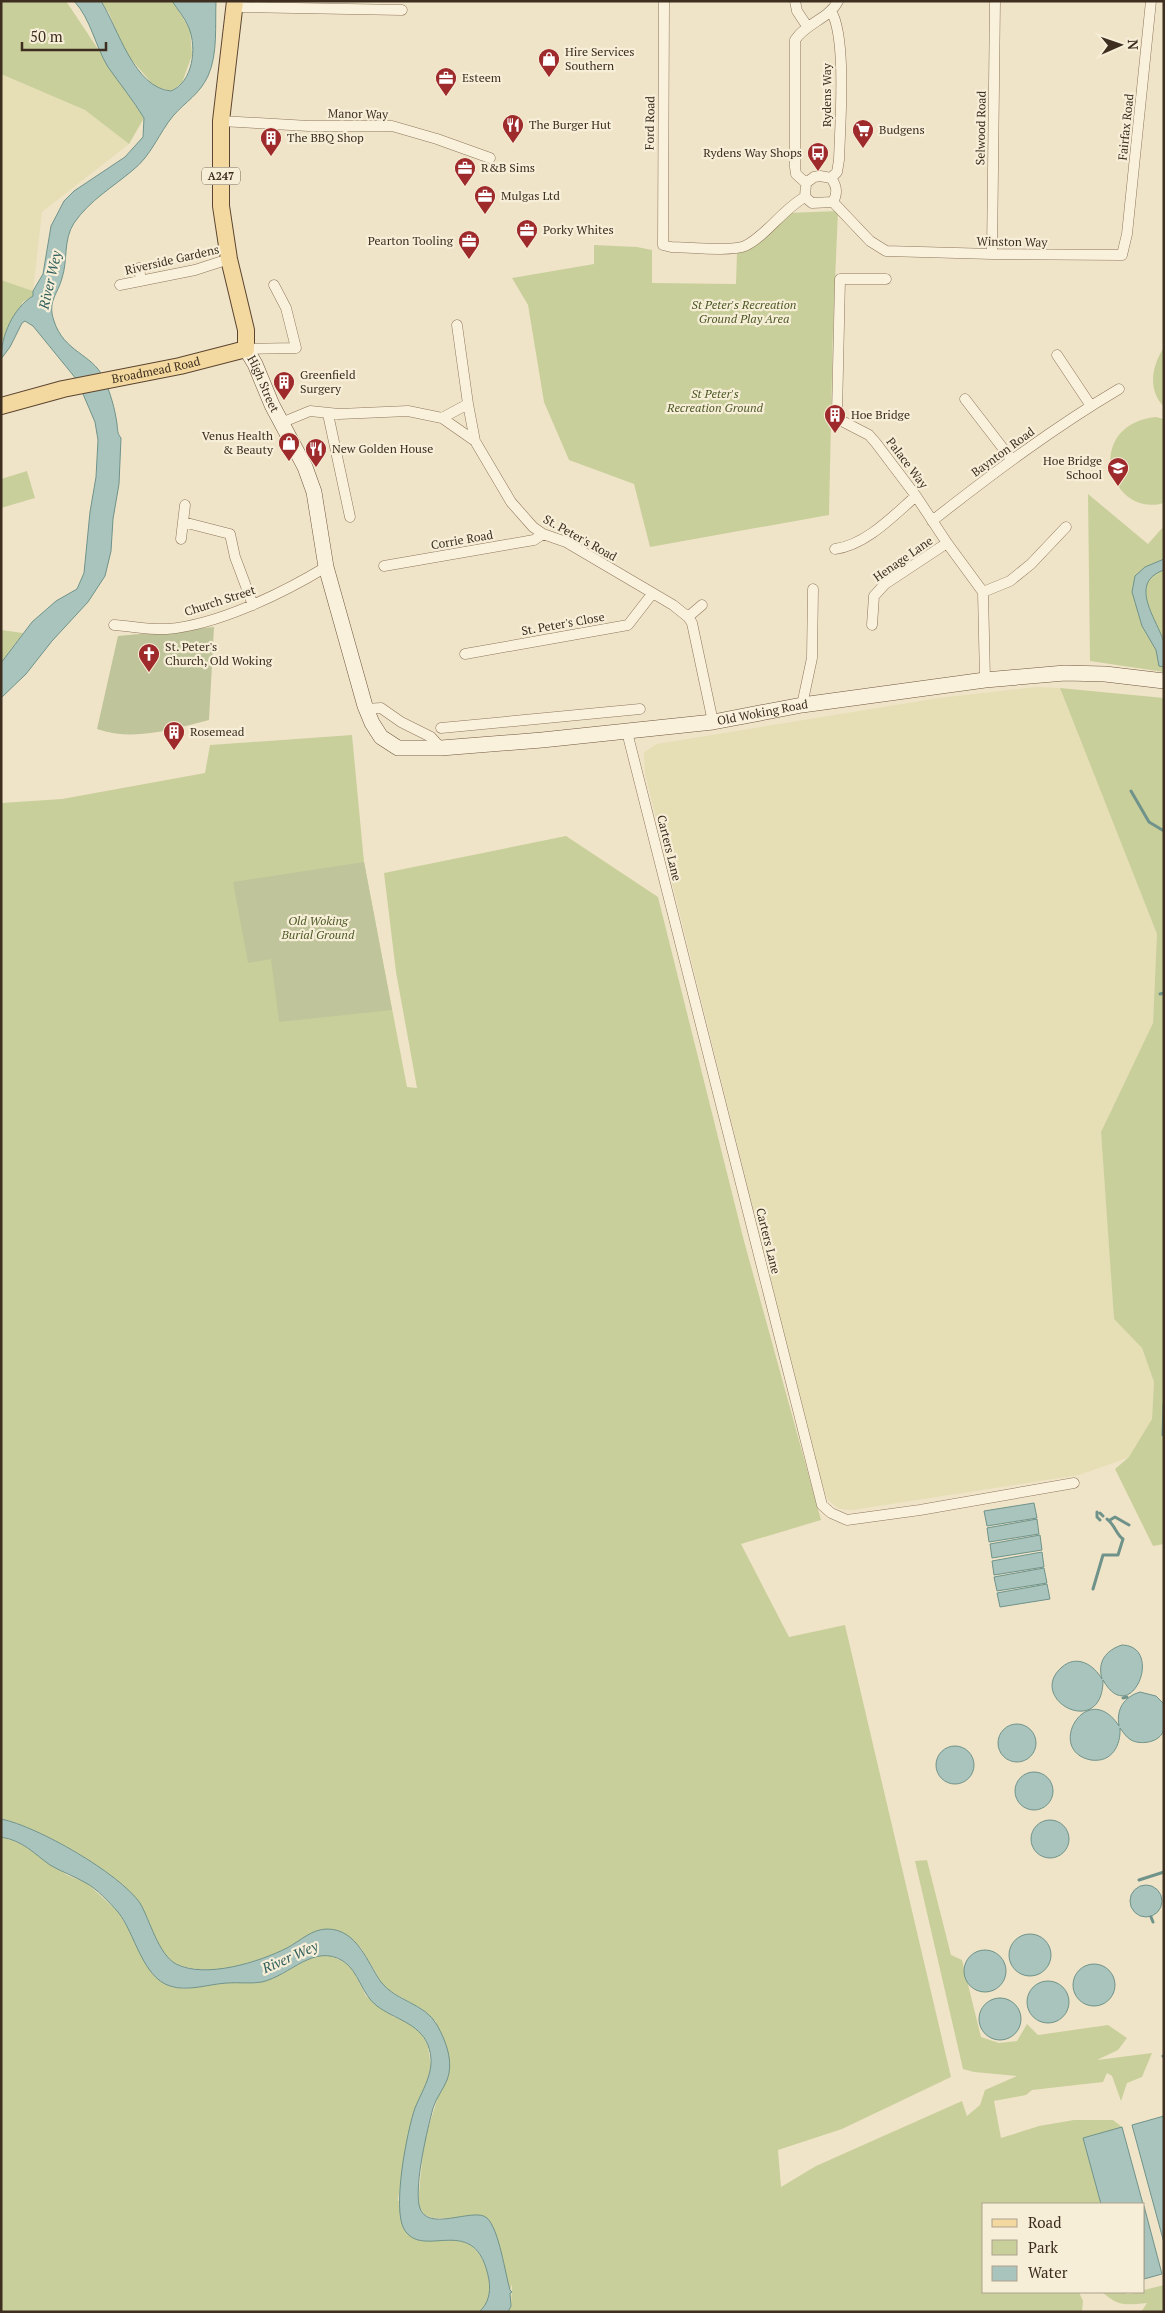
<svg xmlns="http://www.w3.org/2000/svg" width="1165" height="2313" font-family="'PT Serif',serif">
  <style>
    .farmland { fill: #e6deb5 }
    .green { fill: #c9cf9b }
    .cemetery { fill: #bfc49a }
    .water { fill: #a9c4bc; stroke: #6f938a }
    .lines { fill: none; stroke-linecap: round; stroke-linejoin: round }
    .stream { stroke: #6f938a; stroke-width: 3 }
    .minor-casing { stroke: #8d765c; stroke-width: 11 }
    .secondary-casing { stroke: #6f573f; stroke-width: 16 }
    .primary-casing { stroke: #5b4430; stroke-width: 18 }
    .minor { stroke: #faf1dc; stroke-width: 10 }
    .secondary { stroke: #faf1dc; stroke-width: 15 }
    .primary { stroke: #f3d9a0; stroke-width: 16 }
    .labels { text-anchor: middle; stroke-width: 4.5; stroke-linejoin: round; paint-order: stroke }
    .shield { fill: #f7eed8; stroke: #756857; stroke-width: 1 }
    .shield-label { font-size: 11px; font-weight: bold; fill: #3d2e20 }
    .poi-label { font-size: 12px; fill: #3d2e20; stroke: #f7eed8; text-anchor: start }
    .street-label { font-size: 12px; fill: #3d2e20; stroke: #f7eed8 }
    .park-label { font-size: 12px; font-style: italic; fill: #4d5a26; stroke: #f7eed8 }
    .water-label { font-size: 14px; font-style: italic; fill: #2f5d5a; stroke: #f7eed8 }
  </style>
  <rect width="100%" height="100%" fill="#f0e4c8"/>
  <path class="farmland" d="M1 74 85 110 129 144 42 212 33 291 1 280Z
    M1036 687 1060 688 1157 934 1153 1023 1101 1132 1114 1319 1142 1348 1154 1382 1152 1419 1133 1456 1079 1475 852 1510 839 1509 827 1499 820 1477 645 774 644 752 657 744 939 698Z"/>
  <path class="green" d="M1 1H66L144 118 129 144 85 110 1 74Z
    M101 1H178L175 5 190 30 192 55 182 83 171 91 154 86 125 52 109 13Z
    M838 211 833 328 829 515 650 547 634 484 569 460 544 402 528 305 512 278 594 264V245L637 247 652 250V283L736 284 737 252 787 213Z
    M1 280 33 291V296L23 302 1 343Z
    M1164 347V407C1147 389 1152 366 1164 347Z
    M1156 417 1164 419V503C1108 519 1082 425 1156 417Z
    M27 471 35 498 1 508V479Z
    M1088 494 1148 544 1164 526V672L1090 661Z
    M1 630 23 633 1 663Z
    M1060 688 1164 698V1544L1153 1546 1115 1469 1129 1457 1152 1419 1154 1382 1142 1348 1114 1319 1101 1132 1153 1023 1157 934Z
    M352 735 364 862 407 1087 417 1088 396 972 384 873 566 836 658 897 744 1241 821 1520 741 1544 789 1637 845 1625 951 2077 842 2129 778 2150 781 2187 816 2166 962 2101 967 2116 980 2105 985 2090 1017 2076 974 2072 963 2069 915 1861 927 1860 951 1955 962 1960 981 2037 999 2043 1017 2041 1027 2024 1038 2035 1108 2025 1127 2038 1118 2050 1097 2060 1152 2053 1142 2077 1127 2083 1121 2101 1112 2076 1107 2073 1103 2082 1032 2090 1026 2095 994 2101 1001 2138 1039 2126 1074 2120H1113L1122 2127 1084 2138 1101 2204H984V2292H1079L1083 2301 1082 2312H508L511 2306 512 2284 510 2290 494 2232 487 2218H433L425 2215 419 2207V2192L424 2142 439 2093 436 2022 422 2009 385 1988 361 1948 345 1934C329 1937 311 1938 296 1943 289 1946 283 1951 276 1954 262 1958 230 1970 217 1970 201 1970 178 1969 167 1957 154 1944 151 1921 141 1906 120 1873 39 1826 1 1819V803L62 799 205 773 210 745Z
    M1 1837 20 1843 67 1875 87 1883 118 1912 161 1981 171 1987 185 1989 280 1975 314 1956 326 1954 342 1961 352 1968 366 1996 394 2017 408 2022 422 2035 428 2046 431 2067 428 2080 415 2109 406 2145 398 2200 417 2240C431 2240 450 2238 464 2242 483 2248 496 2284 488 2303 486 2306 482 2309 480 2311L1 2312Z
    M1164 2285V2312H1141L1147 2303C1125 2305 1119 2307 1102 2292H1125L1127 2294 1144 2292V2290Z"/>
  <path class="cemetery" d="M214 627 209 720C173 729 134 742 97 729L118 636Z
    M364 862 392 1010 279 1022 271 959 248 963 233 882Z"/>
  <path class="water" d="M74 1H101C118 28 134 88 171 91 193 82 197 48 189 28 185 18 178 10 172 1H216C215 25 218 54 208 76 199 95 186 101 173 116 159 133 151 156 133 170 113 187 90 200 74 223 63 240 68 260 62 278 58 294 47 301 54 321 64 352 92 354 103 377 110 391 115 409 117 424 118 431 117 433 121 438L119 484 113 519 111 551 105 576 88 602 52 641 26 674 1 698V663L32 622 56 601 77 589 84 573 90 512 96 477 98 440 95 422 77 380 33 326 25 321 22 323 10 347 1 359C1 336 13 308 33 296V291L43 274 51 226 64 201 74 191 125 157 143 137 144 118C133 100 120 84 108 67 95 46 91 19 74 1Z
    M1164 559V570C1126 583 1159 622 1164 643 1165 650 1164 660 1164 667L1159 666 1156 650 1142 626 1132 592 1135 576 1145 567Z
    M1034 1503 1037 1518 987 1526 984 1511Z
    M1037 1519 1039 1534 989 1542 987 1528Z
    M1040 1535 1042 1550 992 1558 990 1544Z
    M1042 1552 1044 1567 994 1575 992 1561Z
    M1044 1568 1047 1583 997 1591 994 1577Z
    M1047 1584 1050 1599 1000 1607 997 1593Z
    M1122 1645C1165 1646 1131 1730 1103 1680 1103 1741 1025 1699 1062 1667 1077 1654 1094 1665 1102 1679 1097 1662 1106 1650 1122 1645Z
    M1140 1692 1156 1696 1164 1704C1164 1712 1165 1725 1163 1732 1158 1743 1140 1745 1131 1740 1126 1737 1123 1732 1120 1728 1121 1745 1112 1763 1091 1760 1044 1751 1087 1677 1119 1726 1116 1709 1124 1697 1140 1692Z
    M998 1743a19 19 0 1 1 38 0a19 19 0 1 1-38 0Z
    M936 1765a19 19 0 1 1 38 0a19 19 0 1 1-38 0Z
    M1015 1791a19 19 0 1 1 38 0a19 19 0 1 1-38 0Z
    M1 1819C37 1826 119 1873 140 1903 150 1920 158 1954 176 1964 206 1979 259 1962 287 1948 300 1941 312 1929 327 1929 357 1929 367 1962 381 1982 395 2001 425 2003 437 2025 446 2041 454 2062 447 2080 443 2090 436 2098 433 2108 427 2131 415 2181 419 2205 425 2235 474 2206 487 2218 499 2229 505 2273 510 2290L512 2292 510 2293 511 2306 508 2312H479C488 2304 491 2293 489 2280 476 2209 423 2262 404 2229 392 2208 407 2131 415 2108 424 2086 437 2069 428 2045 419 2023 394 2019 377 2006 361 1994 359 1971 343 1961 314 1943 291 1975 262 1982 251 1984 238 1982 227 1983 209 1984 187 1992 170 1986 142 1977 135 1933 118 1912 110 1903 96 1888 86 1883 74 1876 62 1872 50 1865 33 1853 24 1841 1 1837Z
    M1031 1839a19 19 0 1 1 38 0a19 19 0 1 1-38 0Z
    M1130 1901a16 16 0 1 1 32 0a16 16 0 1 1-32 0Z
    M1009 1955a21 21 0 1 1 42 0a21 21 0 1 1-42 0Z
    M964 1971a21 21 0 1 1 42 0a21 21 0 1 1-42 0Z
    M1073 1985a21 21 0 1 1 42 0a21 21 0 1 1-42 0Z
    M1027 2002a21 21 0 1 1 42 0a21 21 0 1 1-42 0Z
    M979 2019a21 21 0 1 1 42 0a21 21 0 1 1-42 0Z
    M1164 2116V2243L1132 2125Z
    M1122 2127 1143 2204H1101L1083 2138Z
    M1144 2206 1162 2274 1144 2279Z"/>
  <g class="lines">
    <path class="stream" d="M1131 791 1149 822 1164 831
      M1160 994 1164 993
      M1163 1435 1164 1404
      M1097 1512V1517L1100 1520
      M1100 1513 1103 1516
      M1110 1520 1115 1517 1129 1525
      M1093 1589 1103 1555H1118L1123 1539C1116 1534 1115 1525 1107 1519
      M1123 1698 1127 1697
      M1139 1880 1164 1872
      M1151 1917 1153 1922
      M1163 2056 1164 2057"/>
    <g class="minor-casing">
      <path id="minor" d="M664 1 663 245 671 247C687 247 731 252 745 246 766 236 783 209 805 197
        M795 1 797 11 807 26
        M234 7 402 10
        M831 11C847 37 840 126 839 160L837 172 831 178
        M221 121 309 126H392L437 139 490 158
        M820 176 831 178C837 186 838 193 833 202L812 203 805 197 806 183 814 177Z
        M806 183 796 174 795 167V40C806 23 829 19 838 1
        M833 202 870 241 886 251 992 254 1122 255 1127 234 1151 1
        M992 254 995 1
        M139 268 141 281
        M886 279H840L837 413 840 420 869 435 876 443 916 496 947 543 983 592 985 680
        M120 285 195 270 229 259
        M457 325 468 404 475 441
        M246 349 296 348 286 308 274 285
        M1057 355 1091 406
        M965 399 1012 460
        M328 414 350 517
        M442 418 468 404
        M281 423 310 411 339 414 408 411 442 418 475 441 511 502 533 527 543 534 566 542 673 605 688 617 692 623 713 722
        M932 521C992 474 1053 428 1119 389
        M183 522 230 534 235 557 253 605
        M181 539 185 505
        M835 549C866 545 893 516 916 496
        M384 566 534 540 543 534
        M983 592 1010 581 1031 564 1066 527
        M688 617 702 605
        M114 625C131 626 150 630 167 629 218 625 283 593 326 567
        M872 625 874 596 885 584 947 543
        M465 654 628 625 652 594
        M802 705 812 658 813 589
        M366 709 381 708 401 722 431 737 441 748
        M441 728 640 709
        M627 732 822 1505 831 1513 847 1520 920 1510 1074 1483"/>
    </g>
    <g class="secondary-casing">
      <g id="secondary">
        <path id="s1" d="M246 349 255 364 272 405 305 467 314 492 326 567 365 706 372 723 381 737 398 748H441L542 740 713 722 802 705 985 680 1065 673 1105 674 1164 681"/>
      </g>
    </g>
    <g class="primary-casing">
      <g id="primary">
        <path id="s2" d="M1 406 63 389 180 366 246 349V330L229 259 221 206V121L235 1"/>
      </g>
    </g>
    <use href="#minor" class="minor"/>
    <use href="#secondary" class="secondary"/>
    <use href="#primary" class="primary"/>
  </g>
  <defs>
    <g id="shop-pin" transform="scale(1.125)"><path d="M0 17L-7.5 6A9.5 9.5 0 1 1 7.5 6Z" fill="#9e2a2b" stroke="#f7eed8"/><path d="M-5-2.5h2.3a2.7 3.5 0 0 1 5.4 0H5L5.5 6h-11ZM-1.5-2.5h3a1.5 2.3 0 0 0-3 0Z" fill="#fff"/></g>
    <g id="office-pin" transform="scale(1.125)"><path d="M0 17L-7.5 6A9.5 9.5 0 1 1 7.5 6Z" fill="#9e2a2b" stroke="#f7eed8"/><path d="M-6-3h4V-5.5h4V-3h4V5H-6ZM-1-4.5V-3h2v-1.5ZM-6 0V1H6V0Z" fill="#fff"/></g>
    <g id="restaurant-pin" transform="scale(1.125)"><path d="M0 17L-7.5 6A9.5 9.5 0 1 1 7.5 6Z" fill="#9e2a2b" stroke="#f7eed8"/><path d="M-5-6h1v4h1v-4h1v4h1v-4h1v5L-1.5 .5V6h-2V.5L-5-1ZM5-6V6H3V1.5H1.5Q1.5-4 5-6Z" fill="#fff"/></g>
    <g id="supermarket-pin" transform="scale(1.125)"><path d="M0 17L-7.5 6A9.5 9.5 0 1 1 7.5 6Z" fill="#9e2a2b" stroke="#f7eed8"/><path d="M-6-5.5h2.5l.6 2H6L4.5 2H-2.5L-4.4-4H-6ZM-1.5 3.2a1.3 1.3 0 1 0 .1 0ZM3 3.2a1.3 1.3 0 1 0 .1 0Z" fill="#fff"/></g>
    <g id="building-pin" transform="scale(1.125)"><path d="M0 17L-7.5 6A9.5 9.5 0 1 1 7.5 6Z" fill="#9e2a2b" stroke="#f7eed8"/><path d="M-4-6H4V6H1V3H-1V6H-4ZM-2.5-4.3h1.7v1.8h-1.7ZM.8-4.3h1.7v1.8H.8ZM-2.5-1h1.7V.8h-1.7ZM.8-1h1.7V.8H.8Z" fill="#fff"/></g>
    <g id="bus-pin" transform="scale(1.125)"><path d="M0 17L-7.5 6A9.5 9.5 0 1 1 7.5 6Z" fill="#9e2a2b" stroke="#f7eed8"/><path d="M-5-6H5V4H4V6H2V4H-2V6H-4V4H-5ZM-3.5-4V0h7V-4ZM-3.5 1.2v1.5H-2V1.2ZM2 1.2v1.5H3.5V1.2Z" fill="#fff"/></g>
    <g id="school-pin" transform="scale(1.125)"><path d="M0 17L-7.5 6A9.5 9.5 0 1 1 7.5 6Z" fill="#9e2a2b" stroke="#f7eed8"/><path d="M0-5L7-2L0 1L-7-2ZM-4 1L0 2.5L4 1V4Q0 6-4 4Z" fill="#fff"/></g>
    <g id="church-pin" transform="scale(1.125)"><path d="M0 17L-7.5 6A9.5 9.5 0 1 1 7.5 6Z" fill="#9e2a2b" stroke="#f7eed8"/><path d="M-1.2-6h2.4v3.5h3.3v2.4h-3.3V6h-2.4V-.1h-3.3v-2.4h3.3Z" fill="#fff"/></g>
  </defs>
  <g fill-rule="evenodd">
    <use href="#shop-pin" x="549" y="59"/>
    <use href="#office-pin" x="446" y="78"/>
    <use href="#restaurant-pin" x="513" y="125"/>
    <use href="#supermarket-pin" x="863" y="130"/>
    <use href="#building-pin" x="271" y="138"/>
    <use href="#bus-pin" x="818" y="153"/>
    <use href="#office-pin" x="465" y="168"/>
    <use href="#office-pin" x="485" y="196"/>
    <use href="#office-pin" x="527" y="230"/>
    <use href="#office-pin" x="469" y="241"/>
    <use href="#building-pin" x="284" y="382"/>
    <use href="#building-pin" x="835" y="415"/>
    <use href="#shop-pin" x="289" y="443"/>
    <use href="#restaurant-pin" x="316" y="449"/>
    <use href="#school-pin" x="1118" y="468"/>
    <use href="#church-pin" x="149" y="654"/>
    <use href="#building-pin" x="174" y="732"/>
  </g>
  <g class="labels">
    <rect class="shield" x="202" y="167.5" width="38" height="17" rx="4"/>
    <g class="shield-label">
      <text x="221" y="180">A247</text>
    </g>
    <g class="poi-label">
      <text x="565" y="56">Hire Services<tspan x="565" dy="14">Southern</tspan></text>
      <text x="462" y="82">Esteem</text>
      <text x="529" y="129">The Burger Hut</text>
      <text x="879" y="134">Budgens</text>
      <text x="287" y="142">The BBQ Shop</text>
      <text x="802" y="157" text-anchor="end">Rydens Way Shops</text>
      <text x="481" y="172">R&amp;B Sims</text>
      <text x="501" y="200">Mulgas Ltd</text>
      <text x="543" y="234">Porky Whites</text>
      <text x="453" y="245" text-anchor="end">Pearton Tooling</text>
      <text x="300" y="379">Greenfield<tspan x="300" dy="14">Surgery</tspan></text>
      <text x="851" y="419">Hoe Bridge</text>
      <text x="273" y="440" text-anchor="end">Venus Health<tspan x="273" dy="14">&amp; Beauty</tspan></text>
      <text x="332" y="453">New Golden House</text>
      <text x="1102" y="465" text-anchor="end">Hoe Bridge<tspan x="1102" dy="14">School</tspan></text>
      <text x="165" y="651">St. Peter's<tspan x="165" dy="14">Church, Old Woking</tspan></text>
      <text x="190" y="736">Rosemead</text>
    </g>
    <g class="street-label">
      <text transform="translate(827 95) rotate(-90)" y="4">Rydens Way</text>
      <text transform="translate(358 114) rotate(1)" y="4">Manor Way</text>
      <text transform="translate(650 123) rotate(-89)" y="4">Ford Road</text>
      <text transform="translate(1126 127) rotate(-84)" y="4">Fairfax Road</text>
      <text transform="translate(981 128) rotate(-89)" y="4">Selwood Road</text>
      <text transform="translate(1012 242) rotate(1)" y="4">Winston Way</text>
      <text transform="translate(172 260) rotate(-13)" y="4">Riverside Gardens</text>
      <text dy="4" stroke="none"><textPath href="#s2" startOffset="159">Broadmead Road</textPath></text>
      <text dy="4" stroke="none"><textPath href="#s1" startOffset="39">High Street</textPath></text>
      <text transform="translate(1003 452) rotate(-36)" y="4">Baynton Road</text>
      <text transform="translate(907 463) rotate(53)" y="4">Palace Way</text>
      <text transform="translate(580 538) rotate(29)" y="4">St. Peter's Road</text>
      <text transform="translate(462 540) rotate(-10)" y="4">Corrie Road</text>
      <text transform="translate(903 559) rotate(-35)" y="4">Henage Lane</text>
      <text transform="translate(220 601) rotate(-18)" y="4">Church Street</text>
      <text transform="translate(563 624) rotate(-10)" y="4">St. Peter's Close</text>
      <text dy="4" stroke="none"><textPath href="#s1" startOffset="801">Old Woking Road</textPath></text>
      <text transform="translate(669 848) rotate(76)" y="4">Carters Lane</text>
      <text transform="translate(768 1241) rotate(76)" y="4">Carters Lane</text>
    </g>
    <g class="park-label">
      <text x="744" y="309">St Peter's Recreation<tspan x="744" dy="14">Ground Play Area</tspan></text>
      <text x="715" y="398">St Peter's<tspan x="715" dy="14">Recreation Ground</tspan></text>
      <text x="318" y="925">Old Woking<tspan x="318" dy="14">Burial Ground</tspan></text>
    </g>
    <g class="water-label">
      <text transform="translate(50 280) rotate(-77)" y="5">River Wey</text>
      <text transform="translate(290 1957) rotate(-24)" y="5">River Wey</text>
    </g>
  </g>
  <rect width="1165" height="2313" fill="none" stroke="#3d2e20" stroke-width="5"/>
  <rect x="982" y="2203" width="162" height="90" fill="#f7eed8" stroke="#ada18e"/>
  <rect x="992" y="2219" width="25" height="8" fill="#f3d9a0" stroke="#ada18e"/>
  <text x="1028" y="2228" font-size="15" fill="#3d2e20">Road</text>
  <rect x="992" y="2240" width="25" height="15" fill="#c9cf9b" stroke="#ada18e"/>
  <text x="1028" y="2253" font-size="15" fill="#3d2e20">Park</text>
  <rect x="992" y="2266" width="25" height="15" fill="#a9c4bc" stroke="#ada18e"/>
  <text x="1028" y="2278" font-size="15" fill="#3d2e20">Water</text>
  <g transform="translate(1120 45) rotate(88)" stroke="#f7eed8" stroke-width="4" paint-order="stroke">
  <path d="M0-4L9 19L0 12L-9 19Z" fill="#3d2e20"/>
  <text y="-8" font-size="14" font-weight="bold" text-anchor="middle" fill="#3d2e20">N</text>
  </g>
  <path d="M22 42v8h84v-8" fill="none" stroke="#3d2e20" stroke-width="2.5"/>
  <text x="30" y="42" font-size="15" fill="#3d2e20" stroke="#f7eed8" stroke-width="4" paint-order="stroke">50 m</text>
</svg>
